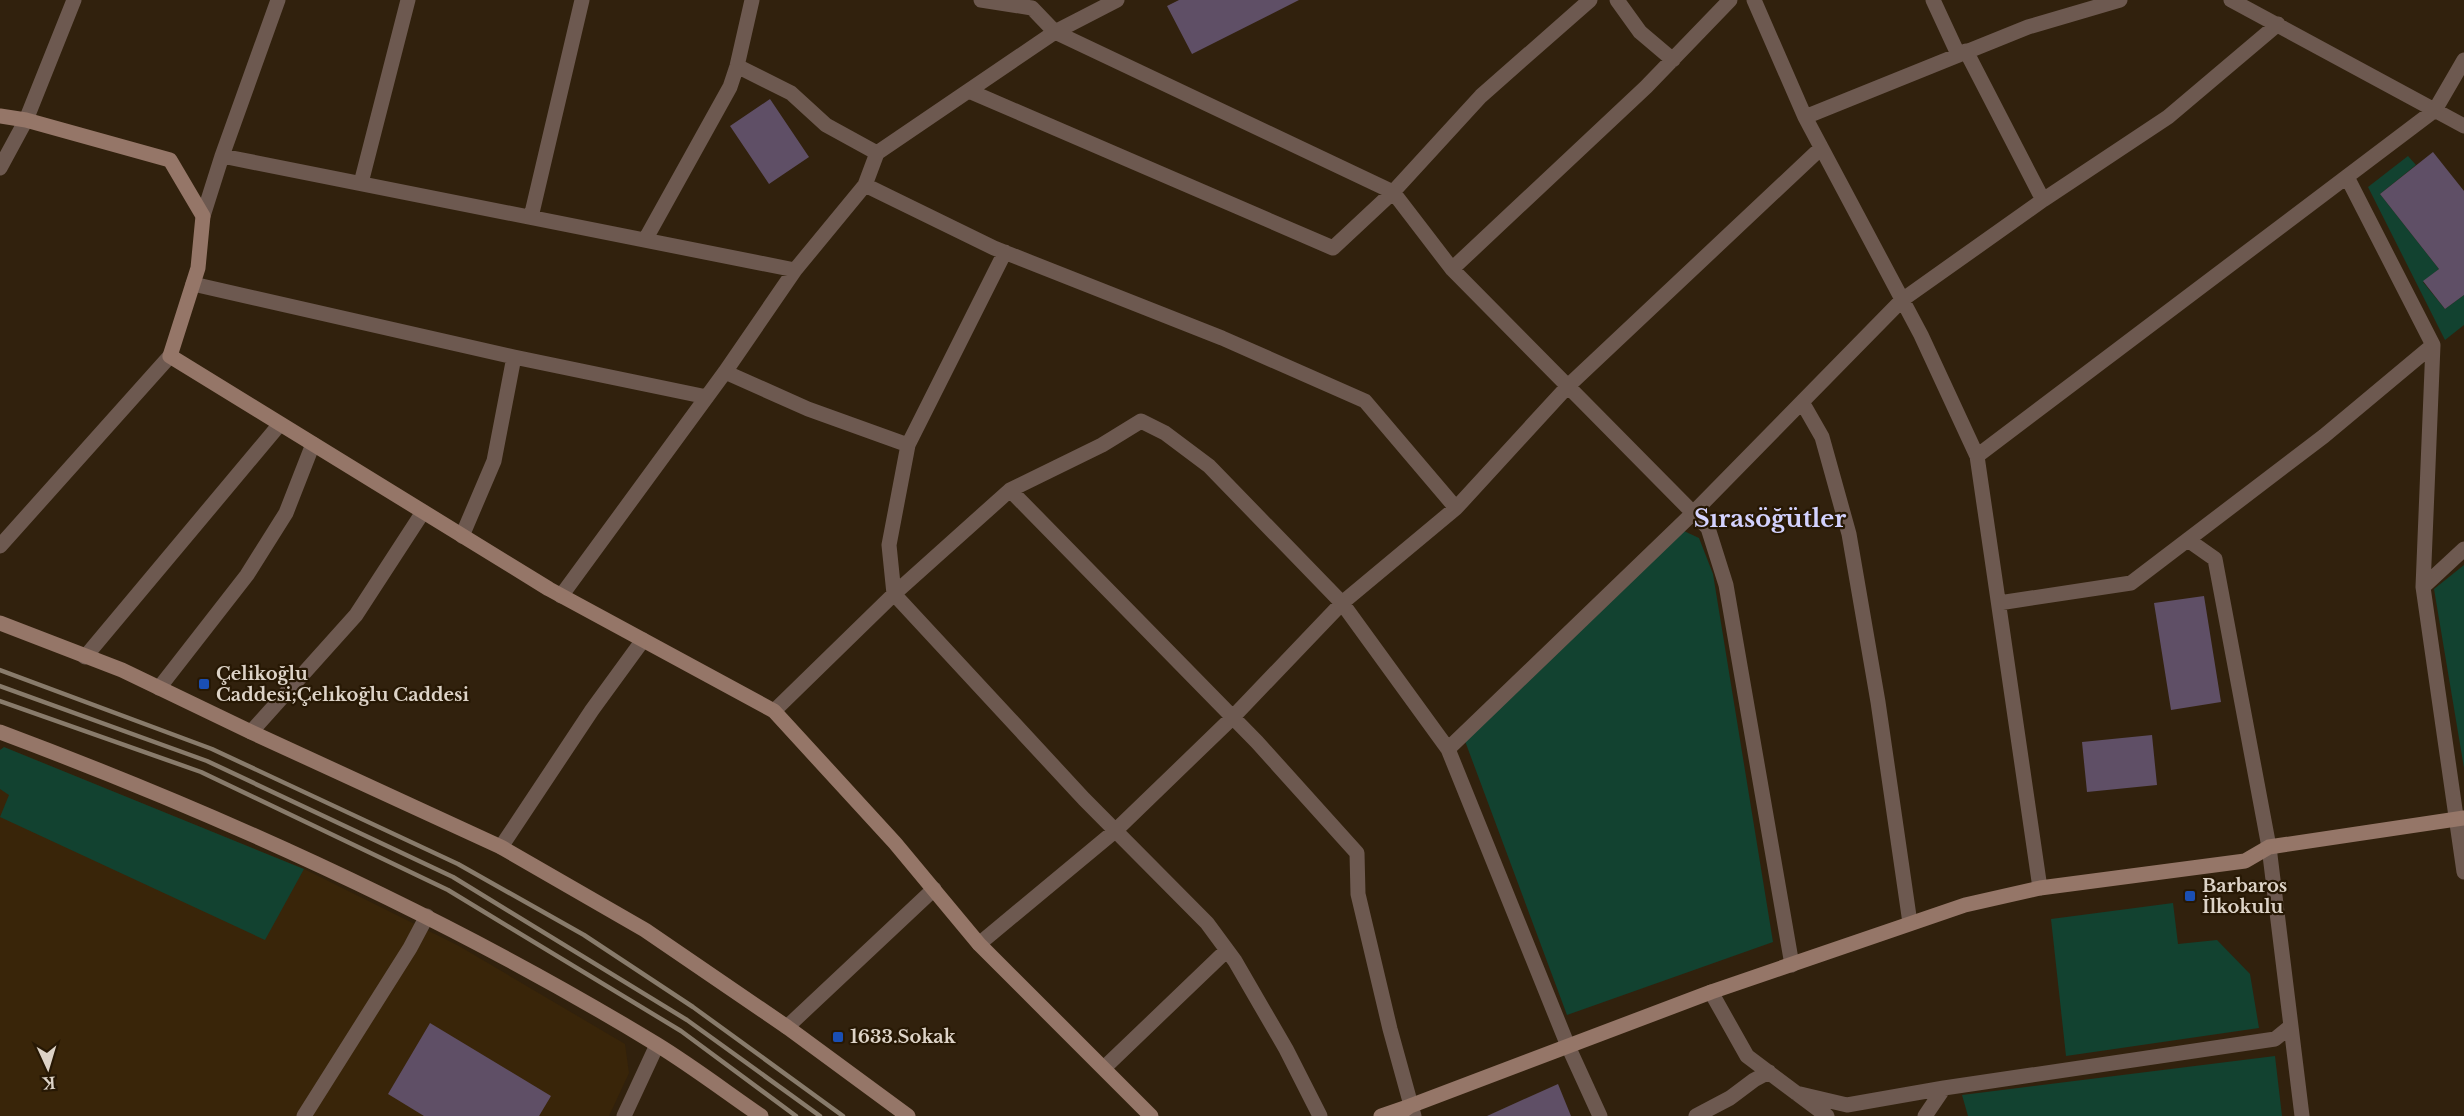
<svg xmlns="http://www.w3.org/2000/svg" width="2464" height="1116" font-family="'Libre Baskerville',serif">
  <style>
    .built { fill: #392509 }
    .green { fill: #124230 }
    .building { fill: #5f4f66 }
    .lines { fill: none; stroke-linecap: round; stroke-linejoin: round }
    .street { stroke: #6d5950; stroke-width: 15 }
    .secondary { stroke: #957668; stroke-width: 15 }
    .rail { stroke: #887b6b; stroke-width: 4.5 }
    .transit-dot { fill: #1a4fb4; stroke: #271804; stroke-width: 2 }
    .labels { text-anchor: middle; stroke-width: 4.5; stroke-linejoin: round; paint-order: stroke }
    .poi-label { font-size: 18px; font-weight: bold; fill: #ddd3c7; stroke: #271804; text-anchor: start }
    .district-label { font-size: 24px; font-weight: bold; fill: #d3d2fe; stroke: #271804 }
  </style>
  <rect width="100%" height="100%" fill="#31210d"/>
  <path class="built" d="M4 747 304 869 459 946 625 1044 629 1073 609 1116H0V750Z"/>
  <path class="green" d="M2408 156 2416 165 2380 194 2439 269 2423 282 2445 309 2464 295V325L2445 340 2368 187Z
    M1684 531 1699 538 1713 574 1773 942 1567 1015 1465 741Z
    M2464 565V768L2434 589Z
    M4 747 304 869 265 940 0 817 9 795 0 789V750Z
    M2173 903 2178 944 2217 940 2250 974 2259 1028 2066 1056 2051 919Z
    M2275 1056 2282 1116H1968L1962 1095Z"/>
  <path class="building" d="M1179 0H1299L1192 54 1167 6Z
    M770 99 809 157 769 184 730 126Z
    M2433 152 2464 191V295L2445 309 2423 281 2439 269 2380 194Z
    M2204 596 2221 702 2171 710 2154 603Z
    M2152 735 2157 785 2087 792 2082 742Z
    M430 1023 551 1096 539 1116H424L388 1094Z
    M1558 1084 1571 1116H1487L1529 1097Z"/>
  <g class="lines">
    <path class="street" d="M981 0 1032 8 1055 32 1393 192 1452 269 1708 528 1726 585 1792 965
      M1617 0 1640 32 1673 60
      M1754 0 1805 117 1921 335 1977 456 2040 888
      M1933 0 1958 54
      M2231 0 2464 126
      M737 66 791 93 826 125 877 153
      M969 91 1333 248 1393 192 1481 96 1590 0
      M1805 117 2028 27 2120 0
      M222 156 795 270
      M0 168 26 120 74 0
      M2347 177 2433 345 2423 587 2464 872
      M361 183 408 0
      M865 185 994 248 1222 338 1365 401 1456 508
      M2043 200 2168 117 2278 24
      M203 216 222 156 278 0
      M531 217 582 0
      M645 240 730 87 737 66 752 0
      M1452 269 1646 87 1730 0
      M193 284 514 357 707 397
      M725 372 808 409 908 445
      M1802 402 1822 437 1849 534 1878 702 1910 923
      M1977 456 2435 110 2464 60
      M1010 490 1257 742 1357 853 1358 894 1390 1029 1414 1116
      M462 536 494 461 514 357
      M2188 540 2215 559 2269 847 2302 1116
      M0 546 170 356
      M2423 587 2464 549
      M561 596 725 372 795 270 865 185 877 153 1055 32 1117 0
      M1999 603 2131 583 2324 436 2433 345
      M85 657 280 424
      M159 688 247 575 286 513 313 444
      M774 711 894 594 889 545 908 445 1005 252
      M251 732 356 615 423 512
      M1448 749 1693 513 1902 300 2043 200 1966 51
      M501 847 592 710 643 640
      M979 944 1115 831 1233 717 1342 603 1456 508 1568 386 1821 148
      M1711 992 1747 1056 1827 1116
      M787 1027 934 889
      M1105 1067 1227 950
      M1796 1093 1847 1105 1944 1088 2275 1039 2291 1026
      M304 1116 410 948 427 916
      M624 1116 657 1045
      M1320 1116 1286 1049 1235 961 1207 923 1084 799 894 594 1010 490 1102 445 1141 421 1165 433 1209 466 1342 603 1448 749 1568 1046 1600 1116
      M1696 1116 1730 1098 1754 1080 1769 1072
      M1925 1116 1944 1088"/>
    <path class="secondary" d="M0 116 26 120 170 160 203 216 198 268 170 356 549 589 774 711 895 843 979 944 1151 1116
      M0 623 122 670 251 732 501 847 645 930 787 1027 908 1116
      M0 732C227 817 449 918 656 1044 692 1066 726 1092 761 1116
      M1410 1106 1711 992 1965 905 2040 888 2245 861 2269 847 2464 818
      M1381 1116 1410 1106 1396 1116"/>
    <path class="rail" d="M0 670 212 749 458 864 584 935 693 1007 843 1116
      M0 686 207 761 453 877 687 1020 820 1116
      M0 701 201 772 448 890 681 1031 796 1116"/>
  </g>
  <g class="transit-dot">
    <rect x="198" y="678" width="12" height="12" rx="3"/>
    <rect x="2184" y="890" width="12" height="12" rx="3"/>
    <rect x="832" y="1031" width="12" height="12" rx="3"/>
  </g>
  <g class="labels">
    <g class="poi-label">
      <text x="216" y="680">Çelikoğlu<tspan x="216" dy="21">Caddesi;Çelıkoğlu Caddesi</tspan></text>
      <text x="2202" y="892">Barbaros<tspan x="2202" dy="21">İlkokulu</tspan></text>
      <text x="850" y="1043">1633.Sokak</text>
    </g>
    <g class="district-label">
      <text x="1770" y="527">Sırasöğütler</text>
    </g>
  </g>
  <g transform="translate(48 1068) rotate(176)" stroke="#271804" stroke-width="4.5" paint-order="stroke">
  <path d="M0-4.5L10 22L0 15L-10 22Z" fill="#ddd3c7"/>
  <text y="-9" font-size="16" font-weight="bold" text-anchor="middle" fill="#ddd3c7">K</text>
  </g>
</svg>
